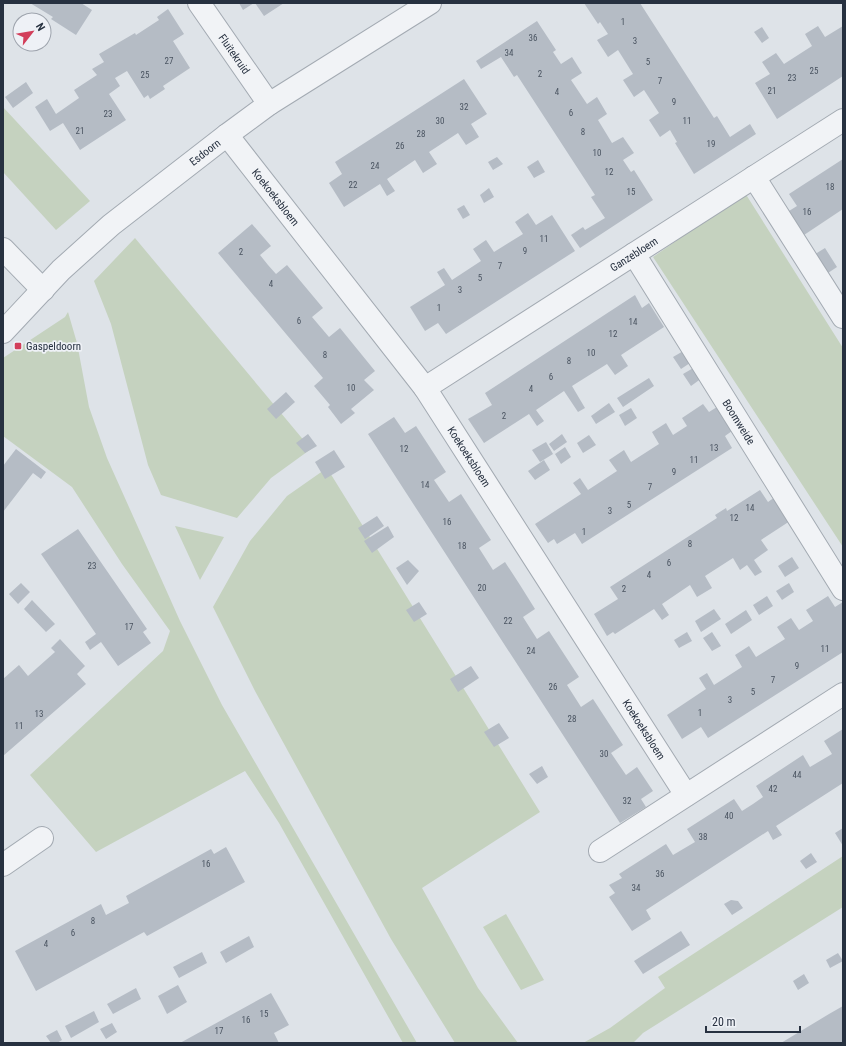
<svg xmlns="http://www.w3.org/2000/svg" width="846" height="1046" font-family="'Roboto Condensed',sans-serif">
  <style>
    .green { fill: #c5d2bf }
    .building { fill: #b5bcc5 }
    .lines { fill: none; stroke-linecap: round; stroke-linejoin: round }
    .minor-casing { stroke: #a3aab2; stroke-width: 24 }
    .minor { stroke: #f1f3f6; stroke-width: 22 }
    .poi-dot { fill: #d23e5a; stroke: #eef1f6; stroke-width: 1.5 }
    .labels { text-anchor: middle; stroke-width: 3.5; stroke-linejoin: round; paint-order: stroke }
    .number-label { font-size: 9px; fill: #4a5461 }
    .street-label { font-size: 11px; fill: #273140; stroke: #eef1f6 }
    .poi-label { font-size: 11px; fill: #273140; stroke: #eef1f6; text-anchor: start }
  </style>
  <rect width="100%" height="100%" fill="#dee3e8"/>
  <path class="green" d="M3 107 90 201 56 230 3 172Z
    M745 193 843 348V547L653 257Z
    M135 238 311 449 271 478 237 518 161 495 148 465 111 324 94 281Z
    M68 312 77 343 89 407 107 458 180 621 222 705 417 1043H403L279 823 245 771 96 852 30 775 163 651 170 631 122 564 72 487 3 436V358L65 317Z
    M327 468 540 812 422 888 478 988 518 1043H455L391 939 255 691 213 607 250 541 287 496Z
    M175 526 224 537 200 580Z
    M843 856V907L643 1033 633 1043H583L610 1028 665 988 658 977Z
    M506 914 544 980 521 990 483 927Z"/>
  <path class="building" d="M30 3H81L92 10 76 35 51 19 53 17Z
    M239 3H254L243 10Z
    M255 3H284L264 16Z
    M584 3H640L714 118 717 116 730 137 750 124 756 134 694 174 675 143 677 142 670 130 660 137 649 120 659 113 644 90 634 97 623 80 633 74 618 50 608 57 597 40 608 34 600 22 598 24Z
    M168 9 184 34 173 41 190 68 163 86 165 89 150 99 148 95 144 98 127 71 115 78 120 86 109 94 126 120 80 150 63 123 50 131 35 107 47 99 56 114 79 98 74 90 97 75 92 69 104 62 99 54 135 33 136 35 159 20 157 17Z
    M537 21 556 50 553 52 561 64 572 57 582 73 571 80 587 104 597 97 607 114 598 120 612 143 623 137 634 153 623 160 631 172 634 170 653 200 580 248 571 235 583 227 585 230 605 218 591 197 595 195 517 75 514 77 501 57 481 69 476 61Z
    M818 26 825 37 843 26V76L777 119 755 83 770 74 762 62 776 53 784 64 812 46 805 34Z
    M762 27 769 38 762 43 754 32Z
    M464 79 487 114 471 124 479 137 466 145 458 133 429 152 437 164 423 173 415 160 387 179 395 191 387 196 380 184 344 207 329 183 342 174 335 162Z
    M26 82 33 93 13 108 5 97Z
    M497 157 503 164 493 170 488 162Z
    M843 159V209L804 235 789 211 797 206 789 194Z
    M538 160 545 172 534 178 527 167Z
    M489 188 494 197 484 203 480 195Z
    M464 205 470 215 463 219 457 209Z
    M528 213 536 225 552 215 575 251 446 334 438 323 425 331 410 307 445 285 437 272 444 268 452 280 481 261 473 249 486 240 494 252 523 234 515 222Z
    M252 224 271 246 260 255 268 265 276 274 287 265 323 308 312 317 329 337 340 328 375 371 364 380 374 390 351 409 355 413 341 424 328 407 330 405 314 386 323 378 218 253Z
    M825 248 837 267 825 275 812 256Z
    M635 295 642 308 649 303 664 327 621 355 628 366 615 375 607 364 572 386 585 408 578 412 564 391 536 410 544 421 537 426 529 414 484 443 468 419 492 405 485 393Z
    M685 350 693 361 681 369 673 357Z
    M695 367 702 378 691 386 683 374Z
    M649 378 654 386 623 407 617 398Z
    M286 392 295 402 276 419 267 409Z
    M609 403 615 412 596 424 591 416Z
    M703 404 709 412 717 407 732 431 725 436 732 448 582 544 575 533 557 544 554 539 548 543 535 524 581 494 573 483 580 478 588 490 617 471 609 460 624 450 631 462 659 444 652 432 666 423 673 435 687 426 682 418Z
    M631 408 637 418 625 426 619 415Z
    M394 417 405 433 416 426 446 472 434 480 449 502 461 494 491 540 479 548 493 570 505 562 520 585 535 609 523 617 537 639 549 631 579 677 567 685 581 707 593 699 623 745 611 753 626 775 637 767 653 791 641 799 646 807 620 823 368 434Z
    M308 434 317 446 305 453 296 443Z
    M562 434 567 442 554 451 549 444Z
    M589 435 596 445 583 453 577 443Z
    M546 442 553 454 540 462 532 450Z
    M565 447 571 457 561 464 555 454Z
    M16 449 46 472 41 479 33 473 3 512V466Z
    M334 450 345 467 325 479 315 462Z
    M544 460 550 470 535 480 528 471Z
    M760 490 768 502 775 497 790 521 761 540 768 550 754 560 762 572 755 576 747 565 740 570 733 558 705 576 712 588 697 597 690 585 662 604 669 615 662 620 654 609 615 634 613 632 607 636 594 614 618 599 610 587 717 518 715 515 726 508 727 511Z
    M377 516 384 526 365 539 358 528Z
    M388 526 394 537 372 553 364 541Z
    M78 529 147 629 143 632 151 643 118 666 101 642 90 650 85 642 96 634 41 554Z
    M792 557 799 568 785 577 778 566Z
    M408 560 419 571 407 585 396 568Z
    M21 583 30 592 18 604 9 594Z
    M789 583 794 592 782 600 776 591Z
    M767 596 773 606 759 615 753 605Z
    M828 596 835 607 843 602V652L708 738 701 727 682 739 667 715 706 689 699 678 707 673 714 685 742 667 735 655 749 646 756 657 785 639 777 627 791 618 799 630 813 621 806 610Z
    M32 600 55 624 46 632 24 609Z
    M419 602 427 614 414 622 406 610Z
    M714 609 721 619 701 632 695 621Z
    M746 610 752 620 731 634 725 624Z
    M687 632 692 641 679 648 674 640Z
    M712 632 721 646 712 651 703 638Z
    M60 639 85 666 77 674 86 684 3 756V679L19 665 28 676 55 652 51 648Z
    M471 666 479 678 458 692 450 679Z
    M499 723 509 738 494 747 484 732Z
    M843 729V783L776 826 782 835 773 840 768 831 646 910 651 919 632 931 609 897 615 893 609 885 622 878 619 874 666 844 673 855 695 842 687 829 734 799 742 811 753 804 763 797 756 786 803 755 810 767 832 754 824 741Z
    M542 766 548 777 537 784 529 774Z
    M843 828V846L835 833Z
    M226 847 245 882 147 936 144 932 36 991 15 951 101 904 106 915 129 903 126 896 211 849 214 854Z
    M811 853 817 862 806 869 800 861Z
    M731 900 738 901 743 908 732 915 724 904Z
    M681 931 690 945 643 974 634 961Z
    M249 936 254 947 226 963 220 952Z
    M202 952 207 963 179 978 173 967Z
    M838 953 843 961 830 968 826 960Z
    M804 974 809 983 798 990 793 981Z
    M178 985 187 1002 167 1014 158 996Z
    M136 988 141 999 113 1014 107 1004Z
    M271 993 289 1025 274 1033 279 1043H180Z
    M843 1006V1043H781L829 1014Z
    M94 1011 99 1022 71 1038 65 1026Z
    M112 1023 117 1032 106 1039 100 1029Z
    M57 1030 62 1040 57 1043H51L46 1036Z"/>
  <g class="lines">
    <g class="minor-casing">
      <g id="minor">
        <path id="s1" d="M199 3 269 104"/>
        <path id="s2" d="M227 135 425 388 686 795"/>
        <path d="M754 177 843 317"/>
        <path d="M3 249 43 290"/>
        <path id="s3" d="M634 254 843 589"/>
        <path id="s4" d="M3 332 61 270 111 225 227 135 269 104 430 3"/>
        <path id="s5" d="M425 388 843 120"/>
        <path d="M600 851 843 694"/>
        <path d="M3 865 42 838"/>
      </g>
    </g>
    <use href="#minor" class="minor"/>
  </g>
  <rect class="poi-dot" x="14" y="342" width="8" height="8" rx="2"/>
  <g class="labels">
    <g class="number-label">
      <text x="623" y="25">1</text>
      <text x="533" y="41">36</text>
      <text x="635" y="44">3</text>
      <text x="509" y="56">34</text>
      <text x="169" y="64">27</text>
      <text x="648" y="65">5</text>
      <text x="814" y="74">25</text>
      <text x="540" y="77">2</text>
      <text x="145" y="78">25</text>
      <text x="792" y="81">23</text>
      <text x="660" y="84">7</text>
      <text x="772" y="94">21</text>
      <text x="557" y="95">4</text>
      <text x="674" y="105">9</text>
      <text x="464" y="110">32</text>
      <text x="571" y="116">6</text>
      <text x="108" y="117">23</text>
      <text x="440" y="124">30</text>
      <text x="687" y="124">11</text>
      <text x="80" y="134">21</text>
      <text x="583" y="135">8</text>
      <text x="421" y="137">28</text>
      <text x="711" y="147">19</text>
      <text x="400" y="149">26</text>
      <text x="597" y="156">10</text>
      <text x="375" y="169">24</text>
      <text x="609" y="175">12</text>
      <text x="353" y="188">22</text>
      <text x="830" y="190">18</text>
      <text x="631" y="195">15</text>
      <text x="807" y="215">16</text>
      <text x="544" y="242">11</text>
      <text x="525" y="254">9</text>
      <text x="241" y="255">2</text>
      <text x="500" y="269">7</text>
      <text x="480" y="281">5</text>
      <text x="271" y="287">4</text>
      <text x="460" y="293">3</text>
      <text x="439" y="311">1</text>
      <text x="299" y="324">6</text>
      <text x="633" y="325">14</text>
      <text x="613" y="337">12</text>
      <text x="591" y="356">10</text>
      <text x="325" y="358">8</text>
      <text x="569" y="364">8</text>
      <text x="551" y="380">6</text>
      <text x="351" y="391">10</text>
      <text x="531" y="392">4</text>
      <text x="504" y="419">2</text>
      <text x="714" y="451">13</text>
      <text x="404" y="452">12</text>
      <text x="694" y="463">11</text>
      <text x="674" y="475">9</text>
      <text x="425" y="488">14</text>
      <text x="650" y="490">7</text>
      <text x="629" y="508">5</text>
      <text x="750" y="511">14</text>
      <text x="610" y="514">3</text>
      <text x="734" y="521">12</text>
      <text x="447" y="525">16</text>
      <text x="584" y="535">1</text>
      <text x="690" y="547">8</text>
      <text x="462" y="549">18</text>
      <text x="669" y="566">6</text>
      <text x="92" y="569">23</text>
      <text x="649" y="578">4</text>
      <text x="482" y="591">20</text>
      <text x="624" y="592">2</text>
      <text x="508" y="624">22</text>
      <text x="129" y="630">17</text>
      <text x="825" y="652">11</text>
      <text x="531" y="654">24</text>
      <text x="797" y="669">9</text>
      <text x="773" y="683">7</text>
      <text x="553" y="690">26</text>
      <text x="753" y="695">5</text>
      <text x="730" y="703">3</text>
      <text x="700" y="716">1</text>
      <text x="39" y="717">13</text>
      <text x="572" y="722">28</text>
      <text x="19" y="729">11</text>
      <text x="604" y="757">30</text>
      <text x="797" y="778">44</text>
      <text x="773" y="792">42</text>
      <text x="627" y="804">32</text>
      <text x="729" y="819">40</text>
      <text x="703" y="840">38</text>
      <text x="206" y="867">16</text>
      <text x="660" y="877">36</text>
      <text x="636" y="891">34</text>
      <text x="93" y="924">8</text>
      <text x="73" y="936">6</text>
      <text x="46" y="947">4</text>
      <text x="264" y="1017">15</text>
      <text x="246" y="1023">16</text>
      <text x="219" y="1034">17</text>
    </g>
    <g class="street-label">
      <text dy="4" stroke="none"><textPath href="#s1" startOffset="62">Fluitekruid</textPath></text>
      <text dy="4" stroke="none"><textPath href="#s4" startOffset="271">Esdoorn</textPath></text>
      <text dy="4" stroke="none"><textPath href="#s2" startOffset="79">Koekoeksbloem</textPath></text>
      <text dy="4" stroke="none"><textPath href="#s5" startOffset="248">Ganzebloem</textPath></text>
      <text dy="4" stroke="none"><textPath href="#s3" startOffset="198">Boomweide</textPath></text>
      <text dy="4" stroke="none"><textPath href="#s2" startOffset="403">Koekoeksbloem</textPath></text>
      <text dy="4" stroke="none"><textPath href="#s2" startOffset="727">Koekoeksbloem</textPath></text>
    </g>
    <g class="poi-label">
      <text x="26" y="350">Gaspeldoorn</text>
    </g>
  </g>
  <rect width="846" height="1046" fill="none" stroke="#273140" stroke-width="8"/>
  <g transform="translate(32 32) rotate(59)"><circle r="19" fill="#eef1f6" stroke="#9ea4ad"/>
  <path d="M0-3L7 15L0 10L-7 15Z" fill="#d23e5a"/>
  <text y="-6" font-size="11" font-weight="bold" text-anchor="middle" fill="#273140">N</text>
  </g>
  <path d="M706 1026v6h94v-6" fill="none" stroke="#273140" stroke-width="2"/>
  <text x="712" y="1026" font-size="12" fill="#273140" stroke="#eef1f6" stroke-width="3" paint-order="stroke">20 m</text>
</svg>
